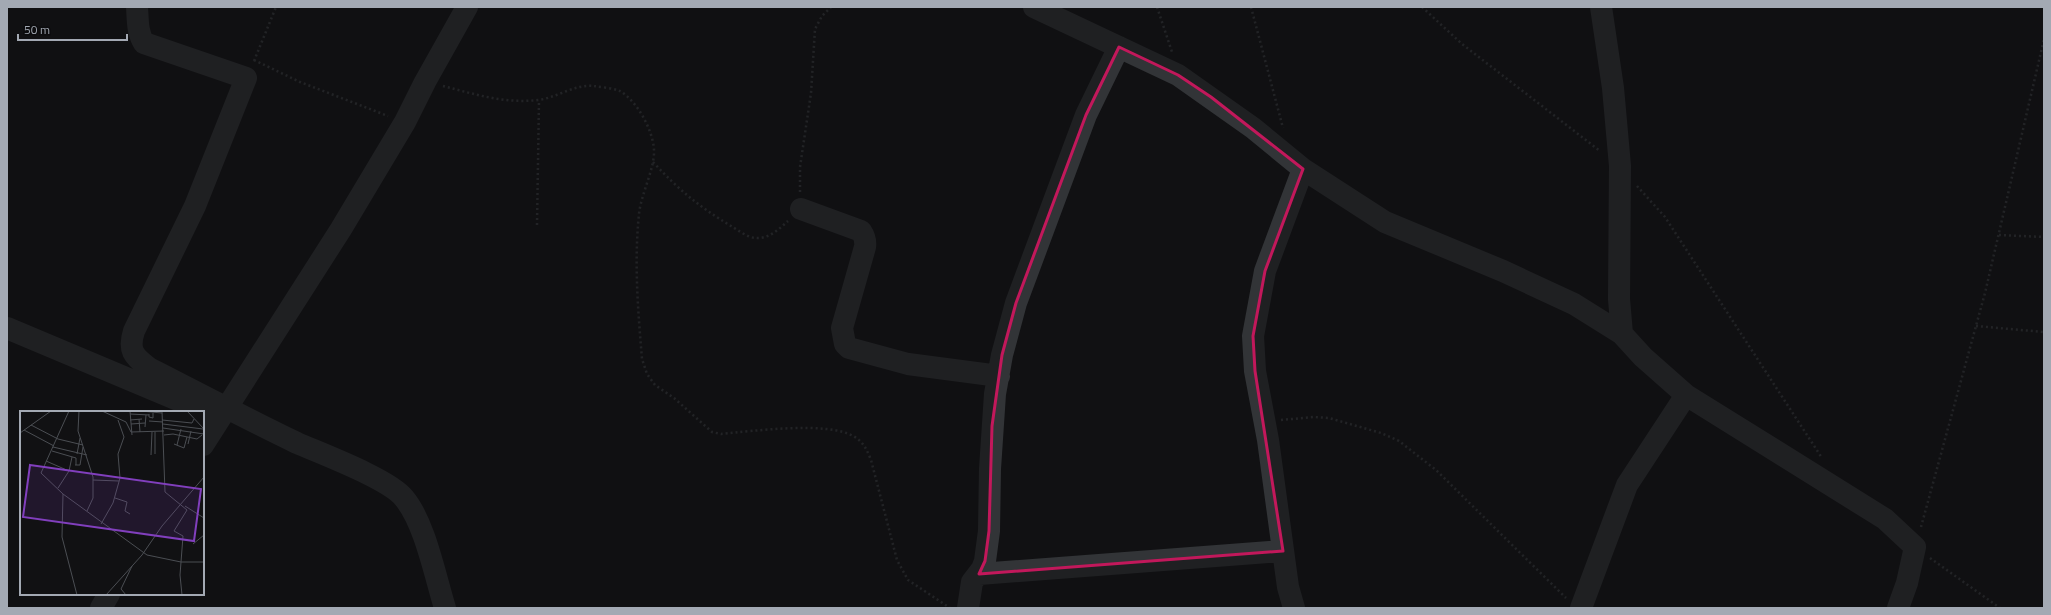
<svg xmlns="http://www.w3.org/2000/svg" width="2051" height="615" font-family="'Titillium Web',sans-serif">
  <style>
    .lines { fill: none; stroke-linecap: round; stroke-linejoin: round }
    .path { stroke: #383b3e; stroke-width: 2.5; stroke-dasharray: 2 3; stroke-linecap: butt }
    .minor { stroke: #323437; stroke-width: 22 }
    .marked { fill: none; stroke: #c2185b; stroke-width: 3; stroke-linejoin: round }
    .inset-road { fill: none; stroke: #4b4e53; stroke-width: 1 }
    .view { fill: #813fbd; fill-opacity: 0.15; stroke: #813fbd; stroke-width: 2 }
    .inset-edge { fill: none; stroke: #a3a9b3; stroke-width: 2 }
  </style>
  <rect width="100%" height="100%" fill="#111113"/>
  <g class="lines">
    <path class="path" d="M1157 7 1172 52
      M1251 7 1283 128
      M1422 7 1462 44 1600 151
      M254 60 300 82 388 116
      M254 61 276 7
      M443 86C474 94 505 104 538 100 556 98 575 84 593 86 601 87 612 88 620 91 637 101 653 130 654 150 655 168 641 194 639 214 634 262 638 311 642 359L647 374 655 385 674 398 712 432 721 434C753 431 827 421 853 436 863 441 867 450 871 460L897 560 908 580 950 608
      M653 162C679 190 698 206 731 226 738 230 748 238 756 238 769 239 779 229 788 221
      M1637 186 1665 217 1822 458
      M800 192V167L811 93 815 29 822 16 831 7
      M537 225 539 100
      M1999 235 2044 237
      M1976 326 2044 332
      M1281 420 1314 417 1329 418 1381 433 1399 441 1436 470 1566 598
      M1921 527 1985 293 2044 39
      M1930 558 2000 608"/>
    <path class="minor" d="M137 7C138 20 137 32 144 43L246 78 195 206 134 331C128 350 133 356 149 368 198 393 247 419 297 443 322 454 389 479 404 498 425 523 435 576 445 608
      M1034 7 1178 75 1253 128 1303 169 1385 222 1503 271 1574 304 1622 334
      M1601 7 1613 88 1620 166 1619 299 1622 334 1643 357 1686 395 1885 519 1915 547 1907 583 1898 608
      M801 209 861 231C865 237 866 241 865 247L842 328 845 344 849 348 908 364 999 376
      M7 328 202 410
      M203 445 341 229 405 122 425 82 467 7
      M979 574 1283 551
      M101 608 109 594
      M968 608 972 582 982 569 985 561 989 531 990 469 995 394 1002 355 1016 303 1086 115 1119 47
      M1294 608 1288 587 1268 440 1255 371 1253 336 1265 271 1303 169
      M1581 608 1627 485 1686 395"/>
  </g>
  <path d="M0 0H2051V615H0ZM1119 47 1178 75 1211 97 1303 169 1265 271 1253 336 1255 371 1283 551 979 574 985 561 989 531 992 426 1002 355 1016 303 1086 115Z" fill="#111113" fill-opacity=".55" fill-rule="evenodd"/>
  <path class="marked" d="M1119 47 1178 75 1211 97 1303 169 1265 271 1253 336 1255 371 1283 551 979 574 985 561 989 531 992 426 1002 355 1016 303 1086 115Z"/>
  <g transform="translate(20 411)">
    <rect width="184" height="184" fill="#111113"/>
    <path class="inset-road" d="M49 0 21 62 43 83 42 126 57 184M59 0 58 20 73 66V87L67 100M82 0 106 11 111 21 144 20M110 0 112 24M121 0 142 2M142 0 145 81 167 99 154 120 163 125 160 164 162 184M167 0 184 18M110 3 129 4M129 3V6L133 7V2M119 8 120 21M110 9 122 8M142 9 172 12 174 8M129 10 143 11M111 13 125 12M143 13 183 18M11 14 38 28 63 34M125 16 126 4M143 17 184 23M4 19 34 35M0 22 31 0M144 24 153 23 177 28 182 24M154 33 164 37 167 26M168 33 171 20M157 34 161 18M33 36 67 44M32 40 56 47V54M57 43 60 27M135 43V21M131 44 132 21M26 50 49 60M55 54H60L63 36M73 69 99 70M38 77 49 60 52 46M43 83 127 144 161 151H184M95 87 107 91 105 100 110 103M165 95 184 107M81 113 93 92 100 67 98 43 104 26 98 9M173 133 184 124M86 184 122 144 142 115 184 66M106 184 101 178 112 155"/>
    <path class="view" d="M10 54 181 78 174 130 3 106Z"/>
    <rect width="184" height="184" class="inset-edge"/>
  </g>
  <rect width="2051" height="615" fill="none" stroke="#a3a9b3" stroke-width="16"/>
  <path d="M18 34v6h109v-6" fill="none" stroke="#a3a9b3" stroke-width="2"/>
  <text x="24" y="34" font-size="12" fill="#a3a9b3" stroke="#0c0c0e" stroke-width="3" paint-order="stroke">50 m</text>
</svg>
